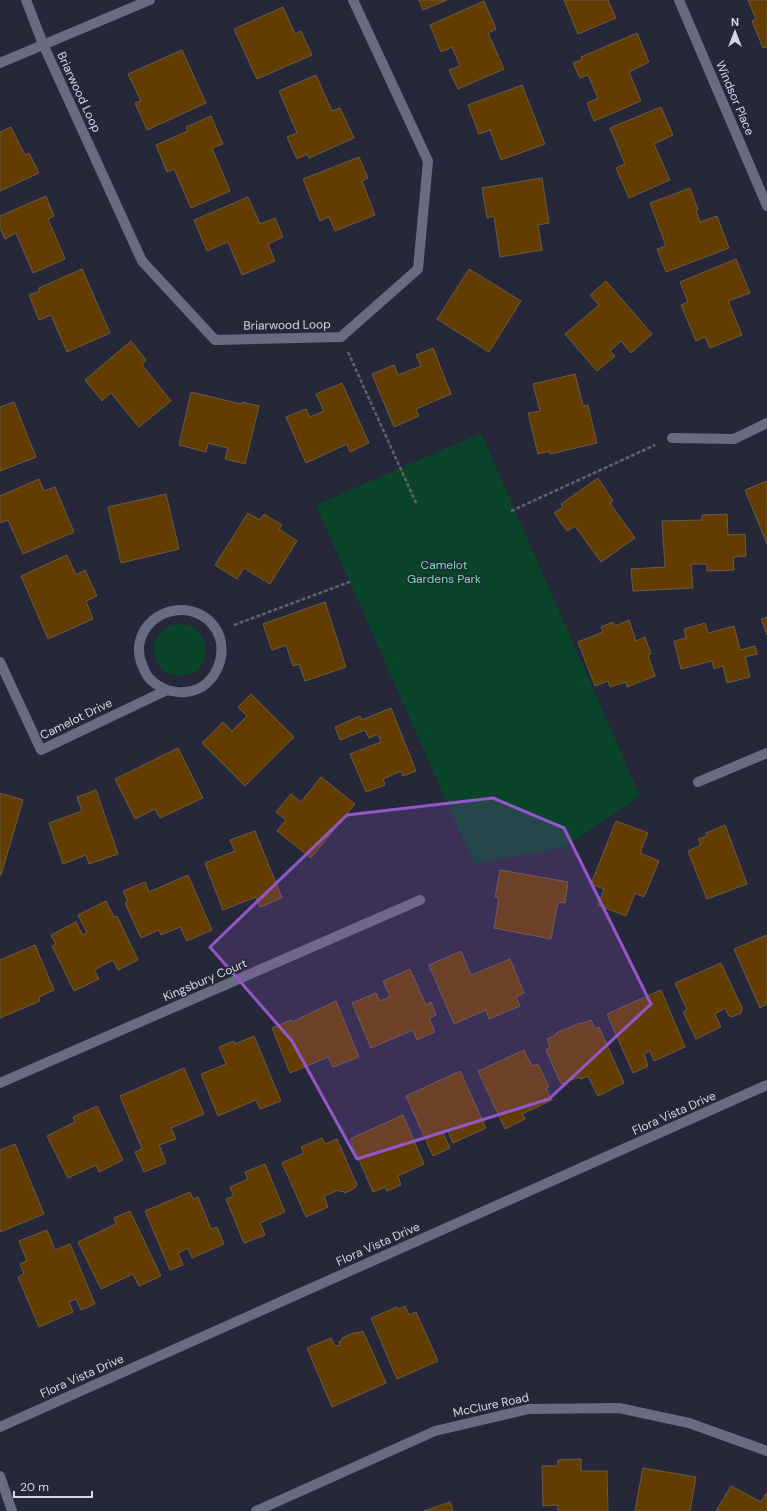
<svg xmlns="http://www.w3.org/2000/svg" width="767" height="1511" font-family="'DM Sans',sans-serif">
  <style>
    .green { fill: #0a442a }
    .building { fill: #633d00; stroke: #695b4a }
    .lines { fill: none; stroke-linecap: round; stroke-linejoin: round }
    .path { stroke: #5f6171; stroke-width: 2.5; stroke-dasharray: 4 2; stroke-linecap: butt }
    .minor { stroke: #696c80; stroke-width: 10 }
    .tertiary { stroke: #696c80; stroke-width: 10 }
    .marked { fill: #9257c8; fill-opacity: 0.2; stroke: #9257c8; stroke-width: 3; stroke-linejoin: round }
    .labels { text-anchor: middle; stroke-width: 3; stroke-linejoin: round; paint-order: stroke }
    .street-label { font-size: 12px; fill: #d6d8e4; stroke: #26283a }
    .park-label { font-size: 12px; fill: #6de2a6; stroke: #26283a }
  </style>
  <rect width="100%" height="100%" fill="#26283a"/>
  <path class="green" d="M481 433 640 796 565 847 474 864 316 505Z
    M154 650a26 26 0 1 1 52 0a26 26 0 1 1-52 0Z"/>
  <path class="building" d="M419 0H447L423 10Z
    M564 0H608L616 18 578 34Z
    M748 0H767V47L763 48 752 21 756 19Z
    M484 1 496 29 488 33 504 69 458 89 449 70 460 66 452 47 441 52 430 25Z
    M283 7 295 34 301 31 312 55 257 79 234 29Z
    M637 33 649 62 629 72 641 101 594 121 587 103 598 98 588 75 580 78 573 63 582 60 581 57Z
    M182 50 206 103 147 130 135 103 141 101 128 74Z
    M316 75 332 111 340 108 354 138 309 158 307 154 297 159 287 137 297 133 279 91Z
    M522 85 545 144 501 160 490 130 479 134 468 105Z
    M661 107 673 135 654 144 670 180 629 198 616 168 625 164 610 128Z
    M211 116 223 144 212 148 230 191 191 208 174 169 167 172 156 145 188 131 186 127Z
    M11 127 25 155 29 153 39 173 0 191V132Z
    M359 157 368 178 362 181 375 215 335 231 329 217 320 221 303 179Z
    M542 178 549 223 538 225 542 250 500 257 494 216 487 218 482 188Z
    M690 188 698 210 696 211 700 222 717 216 729 248 666 272 657 249 666 246 650 203Z
    M46 196 54 216 48 219 65 259 33 273 16 233 5 239 0 228V216Z
    M248 197 260 224 275 218 283 237 268 244 275 261 242 275 228 242 207 251 194 220Z
    M736 259 750 293 728 301 742 335 710 348 705 337 696 341 681 305 688 302 680 282Z
    M82 269 110 333 67 352 51 315 39 320 29 295 40 291 39 288Z
    M469 269 521 301 489 352 437 319Z
    M606 281 652 334 631 353 621 341 610 351 615 356 597 371 565 334 599 305 590 295Z
    M131 341 146 360 142 365 171 401 139 427 111 393 102 401 85 380Z
    M433 348 451 394 416 409 419 416 394 427 372 374 394 365 398 375 421 366 416 355Z
    M575 374 583 406 588 405 597 443 550 454 549 451 538 454 528 413 540 411 533 384Z
    M342 383 369 443 350 452 347 444 306 463 286 417 306 409 310 417 324 411 316 394Z
    M191 392 241 404 242 402 259 406 245 464 225 459 228 448 208 443 206 452 179 445Z
    M14 402 36 457 0 471V407Z
    M598 478 613 501 610 503 635 538 601 562 575 526 567 531 554 513 563 507 561 504Z
    M39 479 44 491 55 487 74 532 23 554 8 520 0 523V496Z
    M767 481V544L745 490Z
    M166 494 179 549 121 563 108 507Z
    M248 513 260 520 264 514 282 525 279 529 297 541 270 584 244 568 237 579 215 565Z
    M727 514 728 535 745 534 746 556 733 557 734 570 707 571V564H691L693 588 633 591 631 569 665 567 662 521 702 520V515Z
    M67 555 76 575 85 570 97 596 86 601 93 619 48 639 21 576Z
    M325 602 346 667 305 681 299 664 293 666 286 645 272 650 263 624Z
    M767 617V635L761 619Z
    M629 620 636 641 645 637 651 654 648 655 655 676 627 687 626 682 610 687 608 681 595 686 578 642 603 632 601 627 613 622 615 626Z
    M705 623 708 633 734 626 740 650 755 646 757 654 745 657 750 677 727 683 723 666 714 669 712 661 681 669 674 641 686 638 684 629Z
    M251 694 294 737 245 786 202 743 223 722 232 731 247 716 238 707Z
    M391 708 416 771 403 776 401 771 383 779 385 785 366 792 350 754 381 742 378 734 369 738 365 730 340 740 335 727 360 716 362 720Z
    M178 748 203 798 160 818 155 809 135 819 115 779Z
    M321 777 355 804 311 858 277 831 286 820 276 812 291 794 301 802Z
    M96 790 118 854 89 864 86 855 63 864 49 823 82 811 77 797Z
    M0 793 23 800 1 875H0Z
    M616 821 648 833 640 853 659 861 644 897 635 893 626 916 598 905 604 889 591 884Z
    M725 825 747 884 707 899 688 851 701 845 698 839 707 836 706 833Z
    M255 831 282 898 260 907 256 897 223 910 205 863 235 851 230 840Z
    M500 870 568 882 565 903 558 902 551 939 494 928 499 898 495 897Z
    M188 875 212 930 187 941 180 927 161 935 159 930 141 938 125 903 128 902 123 891 145 882 149 892Z
    M106 901 114 917 117 916 138 960 118 970 113 960 94 970 99 979 74 991 52 946 56 944 51 935 76 922 83 935 87 933 78 915Z
    M767 935V1004L760 1008 734 949Z
    M35 945 54 990 39 997 40 1001 0 1018V960Z
    M461 951 471 975 510 959 524 993 516 997 520 1006 489 1019 486 1010 454 1024 429 965Z
    M721 963 742 1008 741 1013 732 1017 729 1016 725 1008 715 1014 721 1027 696 1039 683 1012 687 1010 675 983Z
    M410 969 426 1005 431 1002 436 1015 429 1018 435 1032 417 1040 413 1030 371 1048 352 1003 376 993 380 1001 390 997 383 981Z
    M661 990 685 1047 654 1061 650 1051 644 1054 648 1066 633 1073 607 1014Z
    M336 1001 359 1057 333 1067 328 1057 290 1073 272 1028 291 1020 292 1022Z
    M591 1020 595 1029 599 1027 624 1083 598 1096 588 1076 580 1079 579 1077 561 1084 546 1050 550 1047 547 1039 556 1035V1033L580 1023V1024Z
    M254 1036 281 1101 260 1109 256 1100 218 1116 201 1074 226 1064 219 1047 234 1041 235 1044Z
    M524 1050 532 1066 538 1064 549 1087 546 1088 552 1100 522 1114 525 1119 505 1129 478 1071Z
    M184 1068 204 1114 171 1128 176 1139 159 1145 166 1163 144 1172 135 1152 142 1149 120 1096Z
    M460 1071 486 1128 453 1143 448 1131 443 1133 450 1148 433 1156 406 1096Z
    M97 1106 123 1160 99 1172 96 1165 68 1178 47 1136 75 1122 73 1117Z
    M403 1115 424 1164 398 1176 401 1185 387 1191 385 1187 373 1192 350 1139Z
    M322 1138 325 1144 337 1139 357 1185 355 1187V1188L345 1193 343 1191 341 1192 339 1190 324 1196 328 1207 306 1217 282 1163 304 1153 301 1147Z
    M15 1144 44 1214 0 1232V1150Z
    M265 1164 285 1212 260 1223 265 1235 244 1243 226 1199 234 1196 230 1187 248 1179 245 1172Z
    M190 1192 193 1199 198 1197 211 1229 217 1227 224 1244 192 1258 188 1248 178 1253 183 1265 170 1270 145 1211Z
    M130 1211 161 1276 139 1286 133 1274 101 1289 78 1242 116 1224 114 1218Z
    M47 1230 55 1250 70 1244 95 1304 81 1310 76 1299 69 1302 73 1312 39 1327 18 1277 24 1274 20 1264 27 1261 19 1241Z
    M405 1306 409 1315 416 1312 438 1361 397 1379 371 1318 397 1307 399 1309Z
    M363 1331 386 1383 332 1407 307 1348 331 1338 335 1346 340 1345 339 1342 342 1340V1338L356 1332 357 1333Z
    M581 1459V1471H607L608 1511H558V1505L543 1506 542 1466H558V1460Z
    M643 1468 696 1477 690 1511H635Z
    M731 1486 761 1502 767 1492V1511H716Z
    M450 1502 453 1511H424Z"/>
  <g class="lines">
    <path class="path" d="M348 352 417 505
      M511 511 655 445
      M234 625 352 581"/>
    <path class="minor" d="M26 0 43 44 142 261 215 340 341 337 418 269 428 161 353 0
      M679 0 767 206
      M672 438 734 439 767 423
      M0 662 41 750 167 690C172 691 179 693 185 692 212 690 226 662 220 638 217 628 209 619 201 615 166 597 126 631 143 667 145 671 146 675 149 678 154 684 160 687 167 690
      M698 782 767 753
      M0 1083 420 900
      M0 1427 767 1085
      M0 1476 12 1511
      M256 1511 435 1431 529 1409 619 1408 689 1423 767 1451"/>
    <path class="tertiary" d="M0 63 150 0"/>
  </g>
  <path class="marked" d="M493 798 564 828 651 1004 549 1099 357 1159 292 1041 210 947 347 815Z"/>
  <g class="labels">
    <g class="street-label">
      <text transform="translate(79 92) rotate(65)" y="4">Briarwood Loop</text>
      <text transform="translate(735 98) rotate(67)" y="4">Windsor Place</text>
      <text transform="translate(287 325) rotate(-1)" y="4">Briarwood Loop</text>
      <text transform="translate(76 719) rotate(-26)" y="4">Camelot Drive</text>
      <text transform="translate(205 980) rotate(-23)" y="4">Kingsbury Court</text>
      <text transform="translate(674 1113) rotate(-24)" y="4">Flora Vista Drive</text>
      <text transform="translate(378 1244) rotate(-24)" y="4">Flora Vista Drive</text>
      <text transform="translate(82 1376) rotate(-24)" y="4">Flora Vista Drive</text>
      <text transform="translate(491 1405) rotate(-12)" y="4">McClure Road</text>
    </g>
    <g class="park-label">
      <text x="444" y="569">Camelot<tspan x="444" dy="14">Gardens Park</tspan></text>
    </g>
  </g>
  <g transform="translate(735 32)" stroke="#26283a" stroke-width="3" paint-order="stroke">
  <path d="M0-3L7 15L0 10L-7 15Z" fill="#d6d8e4"/>
  <text y="-6" font-size="11" font-weight="bold" text-anchor="middle" fill="#d6d8e4">N</text>
  </g>
  <path d="M14 1491v6h78v-6" fill="none" stroke="#d6d8e4" stroke-width="2"/>
  <text x="20" y="1491" font-size="12" fill="#d6d8e4" stroke="#26283a" stroke-width="3" paint-order="stroke">20 m</text>
</svg>
